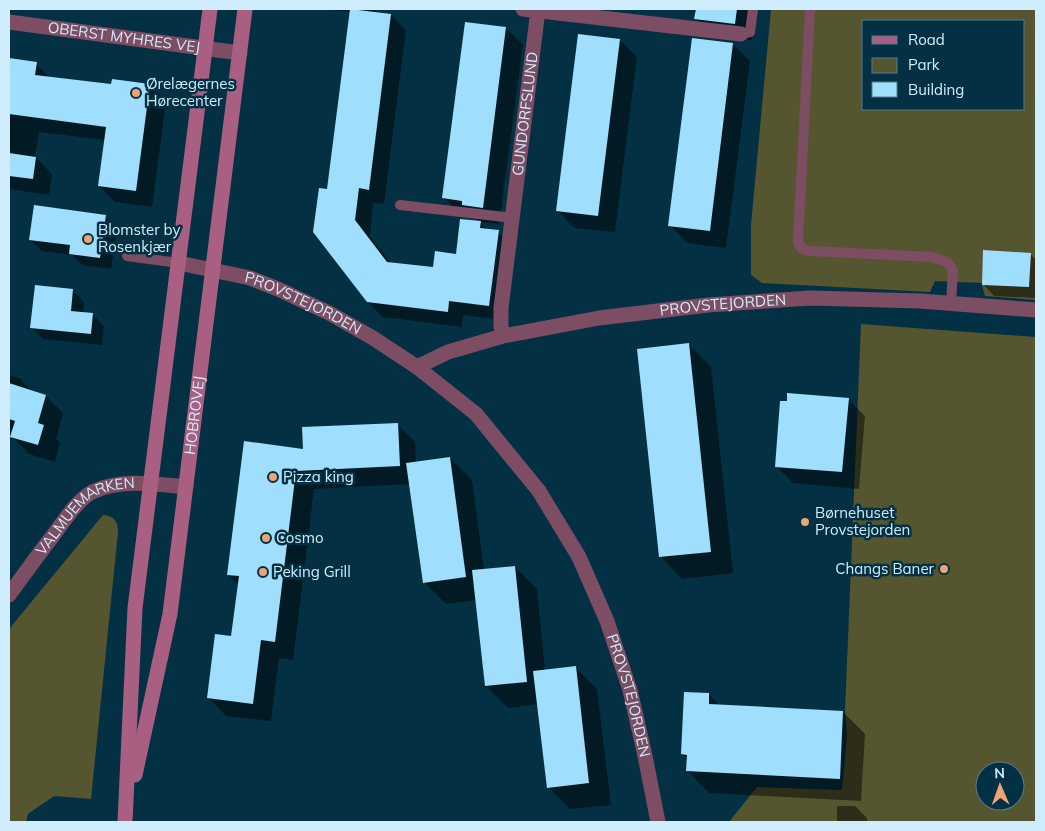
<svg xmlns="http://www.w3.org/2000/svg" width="1045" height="831" font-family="Mulish,sans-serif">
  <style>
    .green { fill: #55562f; fill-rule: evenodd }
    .shadow { fill: #0007 }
    .building { fill: #a0defd }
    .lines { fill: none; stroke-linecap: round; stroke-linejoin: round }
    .lane { stroke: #7d4e63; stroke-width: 10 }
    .street { stroke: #7d4e63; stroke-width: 15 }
    .secondary { stroke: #a95f82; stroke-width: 15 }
    .poi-dot { fill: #efa377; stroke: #033143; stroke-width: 2 }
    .labels { text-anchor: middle; stroke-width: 5; stroke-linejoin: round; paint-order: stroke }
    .street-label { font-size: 15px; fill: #cfedfc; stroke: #033143 }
    .poi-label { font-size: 15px; fill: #cfedfc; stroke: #033143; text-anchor: start }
  </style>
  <rect width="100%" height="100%" fill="#033143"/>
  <path class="green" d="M771 9H1036V300L985 296 982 285 1029 287V285L935 281 930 292 762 283 751 275V225ZM864 21H1024V109H864Z
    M861 324 1036 337V822H729L757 787 842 790 847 736 845 711ZM985 771H1015V801H985Z
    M103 515C114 516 118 521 118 532L91 799 54 796 28 814 26 822H9V629Z"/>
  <path class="shadow" d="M325 9H376L375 13 391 15 406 30 384 204 373 203 370 236 391 263 434 269 457 255 480 222 488 230 498 232 513 246 504 320 463 315 462 327 383 317 368 302 328 191 351 12Z
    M697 9H756L752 40 713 36 696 19Z
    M506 28 523 45 499 224 480 222 475 217 461 215 444 198Z
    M620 40 637 57 615 232 574 228 557 210Z
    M732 44 750 61 726 248 687 243 670 225Z
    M9 59 36 64 51 78 112 86 150 85 166 101 152 207 115 202 99 186 105 140 39 132 35 157 52 174 49 195 9 189Z
    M105 216 117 228 111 269 82 265 72 255 42 251 30 240Z
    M1030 254 1036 260V298L994 296 983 284Z
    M73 291 84 302 83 313 92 314 104 326 102 345 43 339 32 327Z
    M689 345 711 367 733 573 682 579 660 556Z
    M9 375 19 378 33 392 46 396 63 413 56 439 60 443 55 462 29 454 12 436 9 435Z
    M848 399 865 416 859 489 793 483 776 466Z
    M397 424 415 442 416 463 450 458 472 480 484 570 515 567 537 589 545 671 575 667 597 689 611 805 570 809 548 787 538 704 508 708 486 686 477 600 446 604 424 582 411 484 314 489 293 660 279 658 271 721 226 716 208 697 232 637 239 585 228 575 305 450Z
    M709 694 720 706 843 712 865 734 861 801 709 793 687 770 688 759 682 754Z
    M837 806H855L867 818V822H837Z"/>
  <path class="building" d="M350 9 391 14 369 190 359 188 355 220 387 262 433 267 435 251 456 254 460 219 481 221 480 228 499 230 489 306 449 301 448 312 367 302 313 232 319 188 327 189Z
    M696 9H737L735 24 694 19Z
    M465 22 506 27 483 208 462 205V201L442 198Z
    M578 34 620 39 598 216 556 211Z
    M692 38 733 43 710 231 668 226Z
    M9 58 37 62 35 75 111 84 112 79 150 84 136 191 98 186 106 127 9 114Z
    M9 153 36 157 33 179 9 176Z
    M34 205 106 215 100 258 69 254 70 245 29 240Z
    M983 250 1031 253 1029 287 982 285Z
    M35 285 73 289 71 311 93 313 91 334 30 328Z
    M689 343 711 552 659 557 637 349Z
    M9 383 46 395 38 423 44 425 38 445 10 437 15 421 9 419Z
    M787 393 849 398 842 472 775 467 780 401H787Z
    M398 423 400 466 296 471 275 642 261 640 253 704 207 698 215 634 231 636 239 576 227 575 244 441 303 449 302 427Z
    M450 457 466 577 423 583 406 463Z
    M515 566 527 682 485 686 472 570Z
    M576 666 589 783 547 788 533 671Z
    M684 692 709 693V704L843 711 840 779 686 771 687 755 681 754Z"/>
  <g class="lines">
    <path class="lane" d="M810 9 798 242 802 249 812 251 931 257 947 262 953 270 951 304
      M741 34 750 32 753 9
      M400 205 513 218
      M127 256 179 263"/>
    <g class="street">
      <path d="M523 9 741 34"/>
      <path id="s1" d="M9 22 240 53"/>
      <path id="s2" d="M179 263 250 278 278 289 331 314 373 338 417 367 476 414 539 491 579 557 607 621 630 690 645 756 658 822"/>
      <path id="s3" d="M503 336 501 326V308L538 10"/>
      <path id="s4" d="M417 367 448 352 503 336 599 318 708 305 810 298 920 301 1036 310"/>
      <path id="s5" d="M9 595C23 576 37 556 52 537 62 524 77 500 92 492 120 478 157 484 186 487"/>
    </g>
    <g class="secondary">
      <path id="s6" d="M135 775 170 614 245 9"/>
      <path d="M125 822 135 608 210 9"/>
    </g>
  </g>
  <g class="poi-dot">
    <circle cx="136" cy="93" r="5"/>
    <circle cx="88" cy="239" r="5"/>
    <circle cx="273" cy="477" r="5"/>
    <circle cx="805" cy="522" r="5"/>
    <circle cx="266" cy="538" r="5"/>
    <circle cx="944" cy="569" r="5"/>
    <circle cx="263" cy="572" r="5"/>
  </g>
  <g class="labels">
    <g class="street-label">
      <text dy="5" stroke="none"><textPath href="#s1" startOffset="116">OBERST MYHRES VEJ</textPath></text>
      <text dy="5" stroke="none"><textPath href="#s3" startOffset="224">GUNDORFSLUND</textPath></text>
      <text dy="5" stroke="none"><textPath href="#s2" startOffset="131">PROVSTEJORDEN</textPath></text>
      <text dy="5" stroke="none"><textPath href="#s4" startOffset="314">PROVSTEJORDEN</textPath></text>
      <text dy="5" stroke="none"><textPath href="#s6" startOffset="365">HOBROVEJ</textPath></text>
      <text dy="5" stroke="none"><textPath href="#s5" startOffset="114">VALMUEMARKEN</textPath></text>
      <text dy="5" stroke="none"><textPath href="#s2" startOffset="662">PROVSTEJORDEN</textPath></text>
    </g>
    <g class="poi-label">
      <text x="146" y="89">Ørelægernes<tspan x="146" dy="17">Hørecenter</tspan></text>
      <text x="98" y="235">Blomster by<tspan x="98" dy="17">Rosenkjær</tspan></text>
      <text x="283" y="482">Pizza king</text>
      <text x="815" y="518">Børnehuset<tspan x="815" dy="17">Provstejorden</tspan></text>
      <text x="276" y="543">Cosmo</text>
      <text x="934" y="574" text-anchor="end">Changs Baner</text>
      <text x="273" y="577">Peking Grill</text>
    </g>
  </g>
  <rect width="1045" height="831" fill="none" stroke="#cfedfc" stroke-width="20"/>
  <rect x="862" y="20" width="162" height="90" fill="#033143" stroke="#557c8d"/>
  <rect x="872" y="36" width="25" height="8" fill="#a95f82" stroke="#557c8d"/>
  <text x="908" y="45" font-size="15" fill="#cfedfc">Road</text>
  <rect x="872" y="58" width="25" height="15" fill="#55562f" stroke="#557c8d"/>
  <text x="908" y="70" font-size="15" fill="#cfedfc">Park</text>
  <rect x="872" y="82" width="25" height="15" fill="#a0defd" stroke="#557c8d"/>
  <text x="908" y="95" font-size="15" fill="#cfedfc">Building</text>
  <g transform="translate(1000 786) rotate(358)"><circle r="24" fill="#033143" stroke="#557c8d"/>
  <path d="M0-4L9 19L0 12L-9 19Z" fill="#efa377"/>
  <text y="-8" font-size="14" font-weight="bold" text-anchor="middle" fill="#cfedfc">N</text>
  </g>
</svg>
